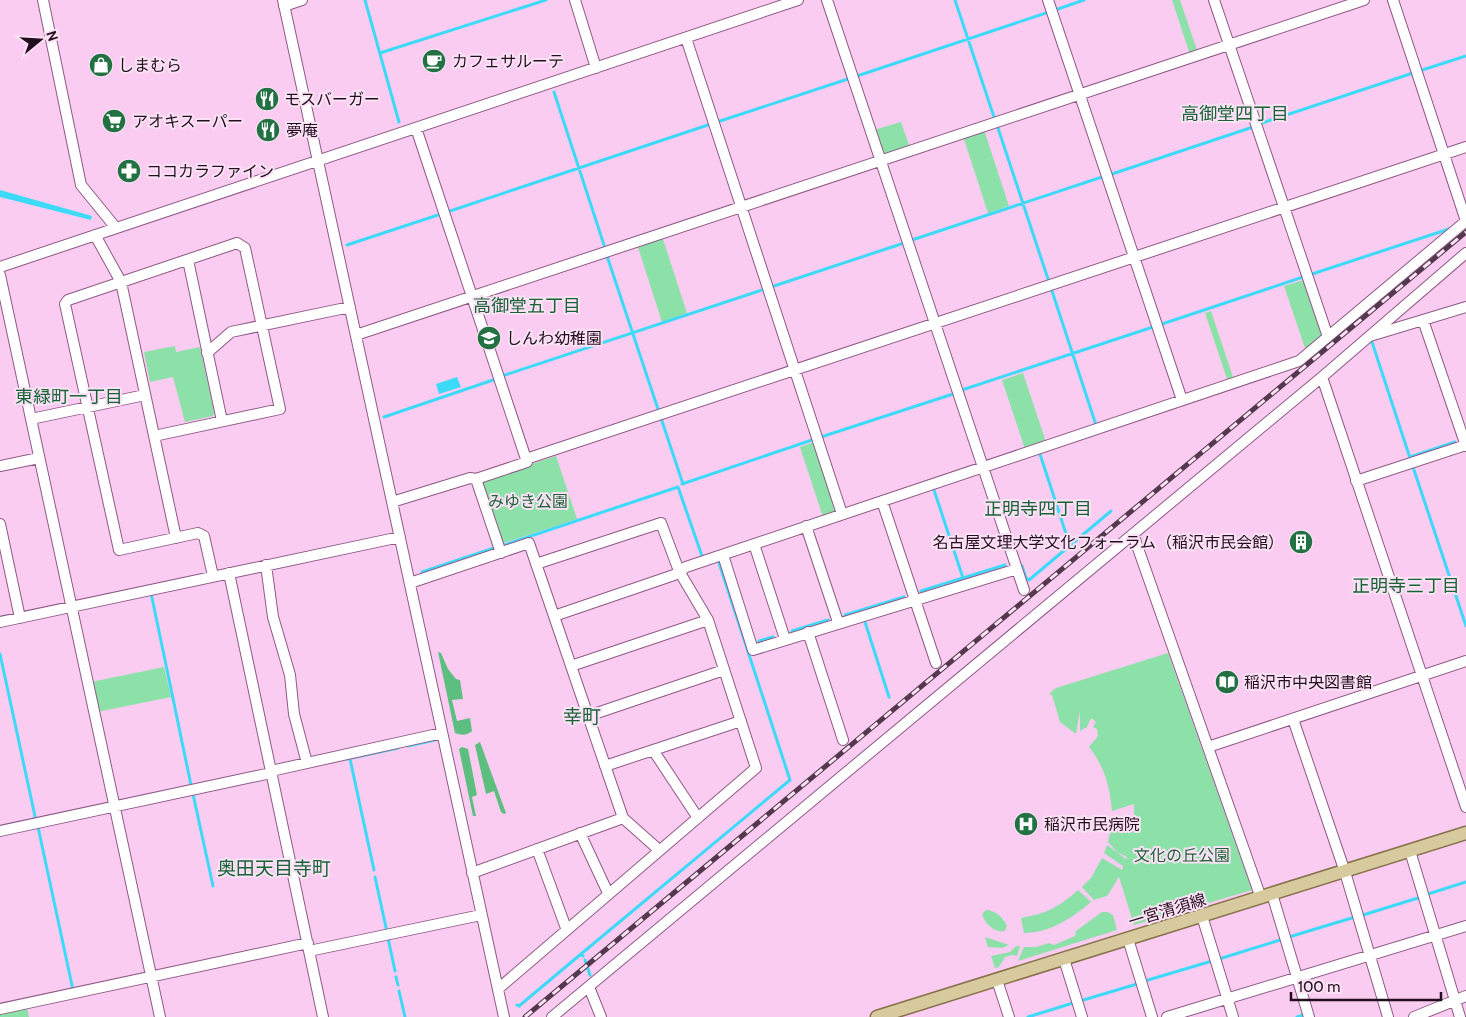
<svg xmlns="http://www.w3.org/2000/svg" width="1466" height="1017" font-family="Cabin,'Noto Sans JP',sans-serif">
  <style>
    .green { fill: #8be1a7 }
    .forest { fill: #5cbe7f }
    .water { fill: #3ddaf8 }
    .lines { fill: none; stroke-linecap: round; stroke-linejoin: round }
    .stream { stroke: #3ddaf8; stroke-width: 3 }
    .minor-casing { stroke: #8e5a85; stroke-width: 12 }
    .major-casing { stroke: #867149; stroke-width: 15 }
    .minor { stroke: #fff; stroke-width: 10 }
    .major { stroke: #d7ca9f; stroke-width: 12 }
    .rail-casing { stroke: #53384e; stroke-width: 5 }
    .rail { stroke: #fae2f4; stroke-width: 3; stroke-dasharray: 9; stroke-linecap: butt }
    .labels { text-anchor: middle; stroke-width: 4; stroke-linejoin: round; paint-order: stroke }
    .poi-label { font-size: 16px; fill: #230e20; stroke: #fae2f4; text-anchor: start }
    .park-label { font-size: 16px; fill: #1c6238; stroke: #fae2f4 }
    .street-label { font-size: 16px; fill: #230e20; stroke: #fae2f4 }
    .neighbourhood-label { font-size: 18px; fill: #196339; stroke: #fae2f4 }
    .quarter-label { font-size: 19px; fill: #196339; stroke: #fae2f4 }
  </style>
  <rect width="100%" height="100%" fill="#fbccf1"/>
  <path class="green" d="M1172 0H1180L1198 53 1190 55Z
    M901 122 910 148 887 156 882 153 874 130Z
    M984 130 1009 206 988 213 963 136Z
    M662 236 687 313 662 322 637 244Z
    M1304 280 1323 337 1306 351 1284 286Z
    M1211 311 1234 380 1228 382 1205 313Z
    M175 346 176 352 200 347 214 412 213 416 185 422 173 377 150 382 144 352Z
    M1023 373 1046 442 1025 449 1002 380Z
    M817 441 838 513 823 517 800 447Z
    M556 456 577 519 500 544 478 482Z
    M1168 653 1252 890 1134 925 1119 877 1107 896 1094 900 1082 887 1091 878 1102 858 1122 870 1123 866 1104 853 1107 845 1126 859 1127 857 1117 852 1108 842 1112 824 1134 827V804L1112 811C1110 786 1104 766 1089 747L1098 736 1097 729 1093 727 1096 722 1091 718 1087 727 1080 731V711L1076 734 1060 722 1052 695 1049 694 1056 688Z
    M164 667 171 697 97 712 91 682Z
    M1078 890 1091 902C1072 918 1050 933 1024 933L1021 918C1048 913 1059 907 1078 890Z
    M986 910C995 910 1004 918 1007 926L1005 931C994 933 985 924 982 914Z
    M1102 912H1107L1113 915 1117 930 1018 961 1024 947H1036L1049 943 1054 945 1075 936 1076 931Z
    M985 937 1009 945 1002 948 988 947Z
    M1016 946H1020L1017 956 1012 955 1005 957 999 967 995 968 991 956 1010 952Z
    M27 1008 29 1017H0V1014Z"/>
  <path class="forest" d="M438 652 441 653 448 669 456 679 460 680 463 699 452 700 457 721 470 718 472 731C466 736 462 735 455 733Z
    M480 742 506 813 504 814 501 812 494 791 486 794 475 745Z
    M462 747 468 749 477 795 472 797 476 816H473L459 749Z"/>
  <path class="water" d="M0 190 92 216 91 220 0 197Z
    M457 377 461 387 439 394 436 384Z"/>
  <g class="lines">
    <path class="stream" d="M365 0 399 122
      M955 0 995 120
      M1055 10 1084 0
      M380 53 546 0
      M1419 71 1466 56
      M857 76 1049 12
      M554 92 605 248
      M717 122 848 79
      M1259 124 1413 73
      M997 125 1049 282
      M1109 175 1253 127
      M447 212 711 124
      M912 240 1102 177
      M347 245 441 214
      M607 256 659 412
      M1309 275 1452 228
      M771 287 901 244
      M1051 288 1096 425
      M1159 325 1303 277
      M1372 342 1410 458
      M502 376 765 289
      M962 390 1153 327
      M384 417 496 379
      M661 418 683 484
      M821 437 953 394
      M1039 451 1070 546
      M1410 457 1455 442
      M1413 467 1466 626
      M682 484 815 439
      M933 487 963 578
      M504 545 678 487 702 556
      M1022 566 1026 578 1029 580 1111 511
      M422 572 494 548
      M921 591 1005 565
      M151 593 191 785
      M845 615 904 597
      M864 619 889 697
      M792 631 828 620
      M759 641 773 637
      M0 654 36 821
      M408 746 435 740
      M347 759 398 748
      M350 759 374 870
      M193 794 213 886
      M38 827 73 990
      M375 877 387 932
      M1428 894 1466 882
      M1363 915 1418 898
      M1289 937 1355 917
      M388 938 395 971
      M581 954 790 780 719 563
      M1219 959 1280 940
      M585 960 590 975
      M396 977 398 985
      M1148 980 1212 961
      M399 991 405 1017
      M1080 1001 1137 984
      M517 1005 519 1006 581 954 583 956
      M1028 1017 1073 1003
      M1297 1017 1303 1015"/>
    <g class="minor-casing">
      <path id="minor" d="M43 0 81 185 116 228
        M283 0 504 1017
        M575 0 596 68
        M827 0 1024 590
        M1048 0 1182 400
        M1214 0 1328 337
        M1393 0 1466 221
        M284 6 302 0
        M686 38 842 514
        M95 235 121 282 176 538
        M188 260 222 421
        M0 267 798 0
        M0 275 160 1017
        M1423 320 1466 446
        M356 335 1364 0
        M1370 336 1466 307
        M207 353 231 332 350 307
        M1322 377 1466 807
        M31 419 145 395
        M154 436 280 409 245 248 237 243 68 300 65 304 119 550 198 533 204 536 213 576
        M526 459 1466 147
        M0 466 39 458
        M476 479 501 553
        M1356 481 1466 445
        M882 501 936 663
        M392 502 470 478 476 479 527 462 416 128
        M0 524 20 618
        M806 526 838 622
        M1133 534 1261 898
        M754 544 785 639
        M723 555 753 650 1017 569
        M266 565 273 617 290 675 294 714 307 763
        M229 573 323 1017
        M410 583 529 543 623 818 472 873
        M554 616 674 575 686 567 1299 361 1466 221
        M0 622 400 537
        M808 632 843 740
        M571 666 708 620
        M588 716 724 670
        M1293 719 1345 872 1388 1017
        M1208 747 1466 661
        M653 750 698 818
        M605 766 741 721
        M271 771 442 733
        M623 818 659 850
        M0 831 271 773
        M580 833 608 893
        M537 849 566 928
        M1410 851 1460 1017
        M1272 894 1309 1017
        M1202 916 1233 1017
        M1128 939 1152 1017
        M309 951 481 915
        M1064 959 1082 1017
        M997 980 1009 1017
        M589 987 601 1017
        M498 989 756 768 708 620 679 571 661 523 536 564
        M0 1009 308 943
        M552 1017 1322 377 1466 253
        M1167 1017 1466 926
        M1414 1017 1466 996"/>
    </g>
    <g class="major-casing">
      <path id="major" d="M877 1017 1466 833"/>
    </g>
    <use href="#minor" class="minor"/>
    <use href="#major" class="major"/>
    <g class="rail-casing">
      <path id="rail" d="M525 1017 1466 232"/>
    </g>
    <use href="#rail" class="rail"/>
  </g>
  <defs>
    <g id="cafe-disc" transform="scale(1.25)"><circle r="9.5" fill="#217142" stroke="#fae2f4"/><path d="M-5.5-4.5H6V0H3Q3 3.5 0 3.5H-2.5Q-5.5 3.5-5.5 0ZM3-3.2v2h1.7v-2ZM-6 4.5H4V6H-6Z" fill="#fff"/></g>
    <g id="shop-disc" transform="scale(1.25)"><circle r="9.5" fill="#217142" stroke="#fae2f4"/><path d="M-5-2.5h2.3a2.7 3.5 0 0 1 5.4 0H5L5.5 6h-11ZM-1.5-2.5h3a1.5 2.3 0 0 0-3 0Z" fill="#fff"/></g>
    <g id="restaurant-disc" transform="scale(1.25)"><circle r="9.5" fill="#217142" stroke="#fae2f4"/><path d="M-5-6h1v4h1v-4h1v4h1v-4h1v5L-1.5 .5V6h-2V.5L-5-1ZM5-6V6H3V1.5H1.5Q1.5-4 5-6Z" fill="#fff"/></g>
    <g id="supermarket-disc" transform="scale(1.25)"><circle r="9.5" fill="#217142" stroke="#fae2f4"/><path d="M-6-5.5h2.5l.6 2H6L4.5 2H-2.5L-4.4-4H-6ZM-1.5 3.2a1.3 1.3 0 1 0 .1 0ZM3 3.2a1.3 1.3 0 1 0 .1 0Z" fill="#fff"/></g>
    <g id="pharmacy-disc" transform="scale(1.25)"><circle r="9.5" fill="#217142" stroke="#fae2f4"/><path d="M-2-6h4v4h4v4h-4v4h-4v-4h-4v-4h4Z" fill="#fff"/></g>
    <g id="school-disc" transform="scale(1.25)"><circle r="9.5" fill="#217142" stroke="#fae2f4"/><path d="M0-5L7-2L0 1L-7-2ZM-4 1L0 2.5L4 1V4Q0 6-4 4Z" fill="#fff"/></g>
    <g id="building-disc" transform="scale(1.25)"><circle r="9.5" fill="#217142" stroke="#fae2f4"/><path d="M-4-6H4V6H1V3H-1V6H-4ZM-2.5-4.3h1.7v1.8h-1.7ZM.8-4.3h1.7v1.8H.8ZM-2.5-1h1.7V.8h-1.7ZM.8-1h1.7V.8H.8Z" fill="#fff"/></g>
    <g id="library-disc" transform="scale(1.25)"><circle r="9.5" fill="#217142" stroke="#fae2f4"/><path d="M-6-4Q-3-5.5-.7-3.5V5Q-3 3-6 4ZM6-4Q3-5.5 .7-3.5V5Q3 3 6 4Z" fill="#fff"/></g>
    <g id="hospital-disc" transform="scale(1.25)"><circle r="9.5" fill="#217142" stroke="#fae2f4"/><path d="M-5-5h3v3.5h4V-5h3V5h-3V1.5h-4V5h-3Z" fill="#fff"/></g>
  </defs>
  <g fill-rule="evenodd">
    <use href="#cafe-disc" x="434" y="61"/>
    <use href="#shop-disc" x="101" y="65"/>
    <use href="#restaurant-disc" x="267" y="99"/>
    <use href="#supermarket-disc" x="114" y="121"/>
    <use href="#restaurant-disc" x="268" y="130"/>
    <use href="#pharmacy-disc" x="129" y="171"/>
    <use href="#school-disc" x="489" y="338"/>
    <use href="#building-disc" x="1301" y="542"/>
    <use href="#library-disc" x="1227" y="682"/>
    <use href="#hospital-disc" x="1026" y="824"/>
  </g>
  <g class="labels">
    <g class="poi-label">
      <text x="452" y="67">カフェサルーテ</text>
      <text x="118" y="71">しまむら</text>
      <text x="284" y="105">モスバーガー</text>
      <text x="132" y="127">アオキスーパー</text>
      <text x="286" y="136">夢庵</text>
      <text x="146" y="177">ココカラファイン</text>
      <text x="506" y="344">しんわ幼稚園</text>
      <text x="1284" y="548" text-anchor="end">名古屋文理大学文化フォーラム（稲沢市民会館）</text>
      <text x="1244" y="688">稲沢市中央図書館</text>
      <text x="1044" y="830">稲沢市民病院</text>
    </g>
    <g class="park-label">
      <text x="528" y="507">みゆき公園</text>
      <text x="1182" y="861">文化の丘公園</text>
    </g>
    <g class="street-label">
      <text transform="translate(1167 910) rotate(-17)" y="6">一宮清須線</text>
    </g>
    <g class="neighbourhood-label">
      <text x="1235" y="120">高御堂四丁目</text>
      <text x="527" y="312">高御堂五丁目</text>
      <text x="69" y="403">東緑町一丁目</text>
      <text x="1038" y="515">正明寺四丁目</text>
      <text x="1406" y="592">正明寺三丁目</text>
    </g>
    <g class="quarter-label">
      <text x="582" y="723">幸町</text>
      <text x="274" y="875">奥田天目寺町</text>
    </g>
  </g>
  <g transform="translate(40 40) rotate(72)" stroke="#fae2f4" stroke-width="4" paint-order="stroke">
  <path d="M0-4L9 19L0 12L-9 19Z" fill="#230e20"/>
  <text y="-8" font-size="14" font-weight="bold" text-anchor="middle" fill="#230e20">N</text>
  </g>
  <path d="M1291 992v8h150v-8" fill="none" stroke="#230e20" stroke-width="2.5"/>
  <text x="1298" y="992" font-size="15" fill="#230e20" stroke="#fae2f4" stroke-width="4" paint-order="stroke">100 m</text>
</svg>
